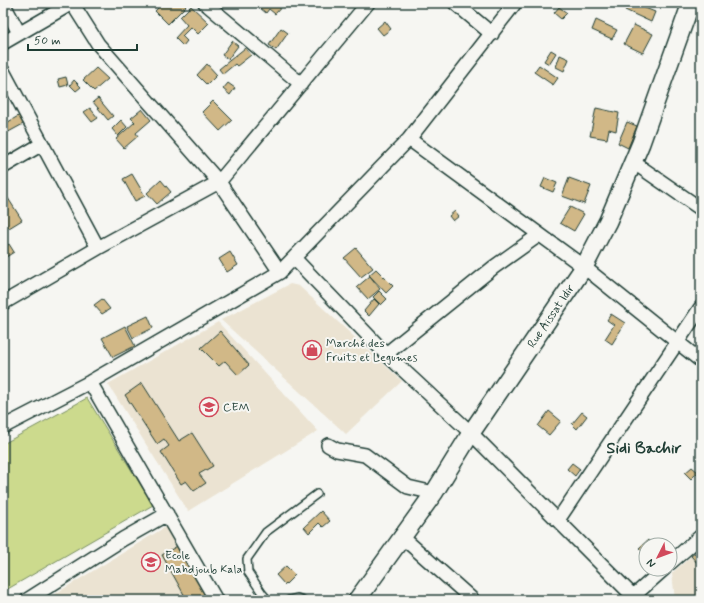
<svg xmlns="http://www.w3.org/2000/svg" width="704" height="603" font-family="Mynerve,sans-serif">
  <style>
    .built { fill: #ebe3d2 }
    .green { fill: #ccda8d; stroke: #768c60 }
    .building { fill: #d1b887; stroke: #1f3d34 }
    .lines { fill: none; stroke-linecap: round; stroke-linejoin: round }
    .service-casing { stroke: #1f3d34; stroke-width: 10 }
    .minor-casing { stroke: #1f3d34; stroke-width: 16 }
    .tertiary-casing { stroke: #1f3d34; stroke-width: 20 }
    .service { stroke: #f6f6f2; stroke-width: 7 }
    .minor { stroke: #f6f6f2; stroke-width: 13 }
    .tertiary { stroke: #f6f6f2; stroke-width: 17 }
    .labels { text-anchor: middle; stroke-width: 4; stroke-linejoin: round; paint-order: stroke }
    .street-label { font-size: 12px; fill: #1f3d34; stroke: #f6f6f2 }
    .poi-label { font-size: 12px; fill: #1f3d34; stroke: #f6f6f2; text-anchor: start }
    .district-label { font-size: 16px; font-weight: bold; fill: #1f3d34; stroke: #f6f6f2 }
  </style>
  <rect width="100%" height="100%" fill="#f6f6f2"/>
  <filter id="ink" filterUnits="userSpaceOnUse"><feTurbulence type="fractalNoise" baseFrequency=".025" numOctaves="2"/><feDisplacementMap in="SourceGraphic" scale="8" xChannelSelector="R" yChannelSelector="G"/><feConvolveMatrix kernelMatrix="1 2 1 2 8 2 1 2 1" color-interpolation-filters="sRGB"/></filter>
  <g filter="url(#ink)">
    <path class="built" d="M290 284 299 286 402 381 346 434 221 320Z
      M218 322 318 431 188 511 108 384Z
      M172 523 216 600H45Z
      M701 548V600H675L672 573Z"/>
    <path class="green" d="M87 398 153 505 6 590 3 585V444Z"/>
    <path class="building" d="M163 3H184L186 6 168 24 155 11Z
      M254 3H285L275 14 269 9 266 13Z
      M628 3H633L655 12 651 22 625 10Z
      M191 6 209 23 198 34 191 27 182 36 187 41 183 46 175 38 187 25 180 17Z
      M559 7 567 13 561 19 554 13Z
      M596 20 617 30 612 39 592 30Z
      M385 21 391 29 383 35 377 28Z
      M634 25 653 34 643 53 624 44Z
      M281 28 288 33 276 50 269 45Z
      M232 41 238 46 228 59 222 55Z
      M245 48 251 55 237 66 235 64 223 74 219 69Z
      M551 50 556 53 549 64 544 61Z
      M560 55 569 59 564 71 556 67Z
      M207 64 217 75 207 85 197 75Z
      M539 65 558 78 553 85 534 72Z
      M96 68 108 79 94 91 83 80Z
      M66 77 68 85 60 87 58 79Z
      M74 80 81 87 76 91 70 85Z
      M228 83 235 88 230 95 223 89Z
      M98 98 113 116 108 120 93 102Z
      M213 101 232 120 220 131 202 112Z
      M90 108 98 118 92 122 84 112Z
      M596 108 619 113 616 131 609 129 607 139 590 136Z
      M142 109 151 120 136 133 138 136 124 148 116 139 135 122 131 118Z
      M20 115 25 123 3 135V125Z
      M121 120 127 127 118 136 112 129Z
      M627 122 637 126 628 148 618 143Z
      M132 174 145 196 135 201 123 179Z
      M545 178 557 183 553 192 541 187Z
      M569 178 591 186 584 204 562 196Z
      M161 180 171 192 157 204 147 193Z
      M4 192 22 220 9 228 3 219Z
      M570 207 584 214 574 231 560 223Z
      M455 211 459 216 453 221 449 216Z
      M9 244 14 252 3 259V248Z
      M356 248 373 268 361 277 344 258Z
      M230 252 238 265 227 272 219 259Z
      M376 269 393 286 386 293 369 275Z
      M370 276 380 289 368 299 357 287Z
      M379 291 387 299 381 305 373 297Z
      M102 299 110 309 102 314 94 305Z
      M374 299 379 304 369 316 364 311Z
      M611 314 625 323 612 344 605 339 614 325 607 320Z
      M148 316 153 328 133 338 127 326Z
      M125 326 135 346 113 357 102 338Z
      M220 331 249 365 238 375 225 361 219 366 201 348Z
      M142 383 179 441 192 433 213 466 199 474 206 483 194 491 186 481 181 484 161 452 169 446 164 439 157 444 125 395Z
      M549 411 561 421 549 435 538 426Z
      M582 412 587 416 577 429 572 424Z
      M572 463 580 469 575 476 567 469Z
      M692 467 698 472 691 479 685 473Z
      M321 511 330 521 323 527 319 523 309 533 304 527Z
      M648 540 653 545H646V555L639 548Z
      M179 545 210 600H187L162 555Z
      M701 548V563L699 565 691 556Z
      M286 566 295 575 285 585 276 575Z"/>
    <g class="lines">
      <g class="service-casing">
        <path id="service" d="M268 600 262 593 248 572 247 559 266 532 317 494
          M289 600 297 598 303 600"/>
      </g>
      <g class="minor-casing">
        <path id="minor" d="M3 3 19 33
          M72 3 98 44 219 182 280 272
          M205 3 301 84
          M455 3 492 34
          M3 43 72 3
          M3 71 98 248
          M409 139 584 267 701 361
          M633 162 701 209
          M3 167 42 144
          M294 258 386 354 471 433 633 596 640 600
          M3 303 98 248 219 182 368 3
          M386 354 494 267 539 235
          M90 382 216 600
          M3 427 90 382 280 272 409 139 515 3
          M328 445 337 450 365 455 408 487 434 493
          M558 520 701 307
          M401 536 473 600
          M670 563 701 536
          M27 600 123 539 167 514
          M629 600 664 569"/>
      </g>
      <g class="tertiary-casing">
        <g id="tertiary">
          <path id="s1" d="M357 600 434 493 471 433 584 267 608 221 641 143 691 3"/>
        </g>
      </g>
      <use href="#service" class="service"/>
      <use href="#minor" class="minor"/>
      <use href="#tertiary" class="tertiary"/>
    </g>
  </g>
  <defs>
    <g id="shop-ring" transform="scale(1)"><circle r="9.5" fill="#f6f6f2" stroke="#d1495b" stroke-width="1.5"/><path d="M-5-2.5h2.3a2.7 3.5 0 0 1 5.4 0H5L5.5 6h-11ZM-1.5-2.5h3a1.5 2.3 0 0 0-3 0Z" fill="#d1495b"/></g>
    <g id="school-ring" transform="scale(1)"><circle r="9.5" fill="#f6f6f2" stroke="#d1495b" stroke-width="1.5"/><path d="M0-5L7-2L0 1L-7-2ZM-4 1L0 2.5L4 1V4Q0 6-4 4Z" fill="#d1495b"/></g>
  </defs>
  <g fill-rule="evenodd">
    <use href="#shop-ring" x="312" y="350"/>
    <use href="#school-ring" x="209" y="407"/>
    <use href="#school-ring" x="151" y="562"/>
  </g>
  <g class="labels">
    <g class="street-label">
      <text dy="4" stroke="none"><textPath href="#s1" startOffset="344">Rue Aissat Idir</textPath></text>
    </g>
    <g class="poi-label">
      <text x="326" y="347">Marché des<tspan x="326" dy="14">Fruits et Legumes</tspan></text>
      <text x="223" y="411">CEM</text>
      <text x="165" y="559">Ecole<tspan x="165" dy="14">Mahdjoub Kala</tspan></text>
    </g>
    <g class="district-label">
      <text x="644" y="453">Sidi Bachir</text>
    </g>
  </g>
  <rect width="704" height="603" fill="none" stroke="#f6f6f2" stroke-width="16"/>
  <rect x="8" y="8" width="688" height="587" fill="none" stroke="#1f3d34" stroke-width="1.5" filter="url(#ink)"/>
  <g transform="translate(658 557) rotate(228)"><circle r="19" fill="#f6f6f2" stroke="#a0aca6"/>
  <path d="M0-3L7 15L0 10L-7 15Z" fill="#d1495b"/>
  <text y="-6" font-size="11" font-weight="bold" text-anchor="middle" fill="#1f3d34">N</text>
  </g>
  <path d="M28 44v6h109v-6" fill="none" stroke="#1f3d34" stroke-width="2"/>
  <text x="34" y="44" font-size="12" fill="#1f3d34" stroke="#f6f6f2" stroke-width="3" paint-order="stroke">50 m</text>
</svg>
